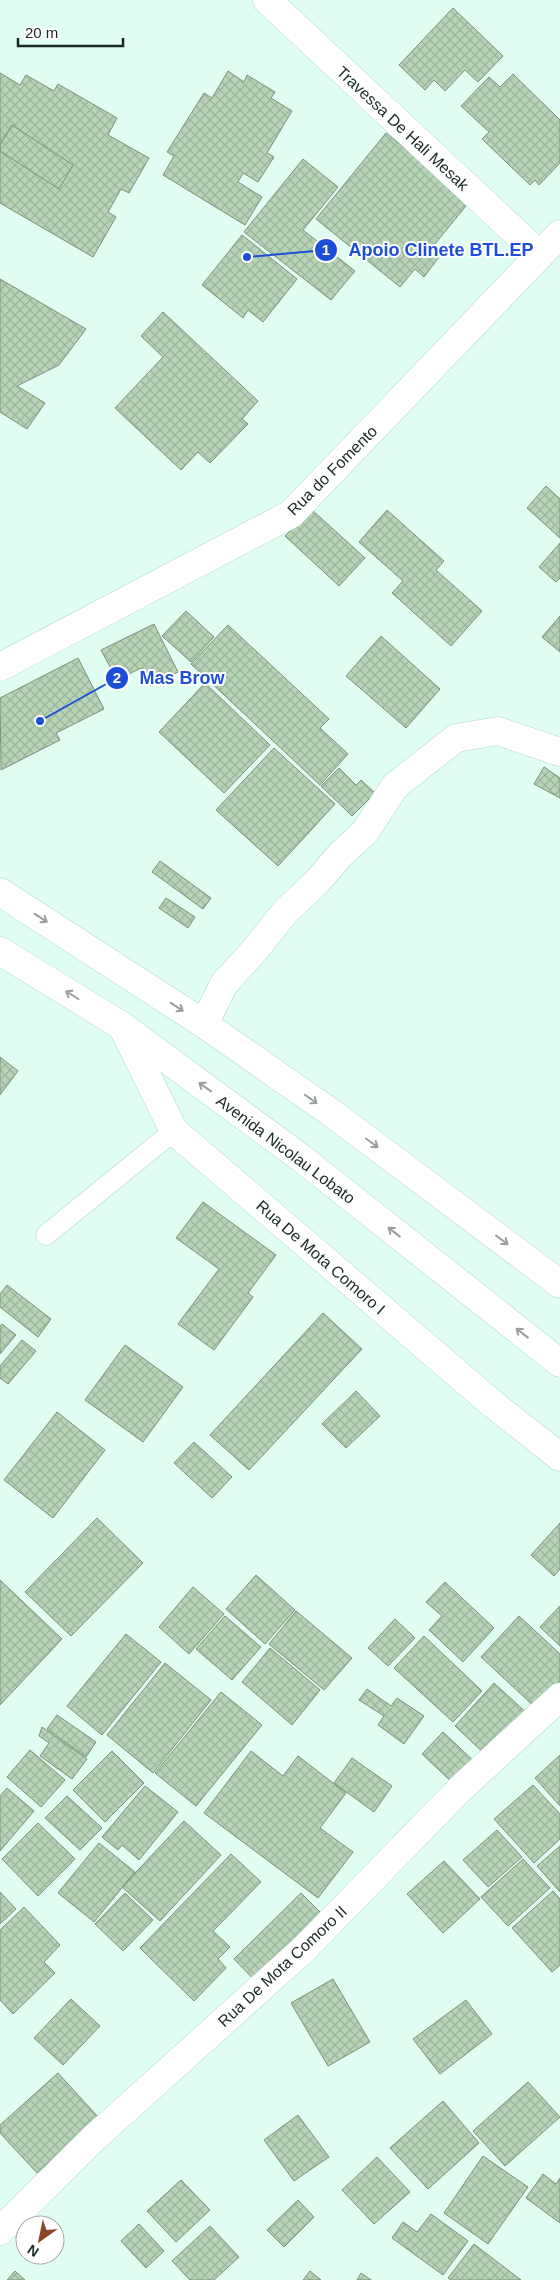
<svg xmlns="http://www.w3.org/2000/svg" width="560" height="2280" font-family="Helvetica,sans-serif">
  <style>
    .building { fill: url(#building-cross-hatch); stroke: #7b937a }
    .lines { fill: none; stroke-linecap: round; stroke-linejoin: round }
    .lane-casing { stroke: #b1d7c8; stroke-width: 21 }
    .street-casing { stroke: #b1d7c8; stroke-width: 29 }
    .secondary-casing { stroke: #b1d7c8; stroke-width: 29 }
    .primary-casing { stroke: #b1d7c8; stroke-width: 29 }
    .lane { stroke: #fff; stroke-width: 20 }
    .street { stroke: #fff; stroke-width: 28 }
    .secondary { stroke: #fff; stroke-width: 28 }
    .primary { stroke: #fff; stroke-width: 28 }
    .oneway { stroke: #989f9c }
    .labels { text-anchor: middle; stroke-width: 4; stroke-linejoin: round; paint-order: stroke }
    .street-label { font-size: 16px; fill: #1a2923; stroke: #fff }
    .leader { fill: none; stroke: #1d4ed8; stroke-width: 2 }
    .callout-dot { fill: #1d4ed8; stroke: #fff; stroke-width: 2 }
    .mark-label { font-size: 15px; text-anchor: middle; font-weight: bold; fill: #fff }
    .callout-label { font-size: 18px; text-anchor: middle; font-weight: bold; fill: #1d4ed8; stroke: #fff; stroke-width: 4; stroke-linejoin: round; paint-order: stroke }
  </style>
  <defs>
    <pattern id="building-cross-hatch" width="8" height="8" patternUnits="userSpaceOnUse" patternTransform="scale(1.25)"><rect width="8" height="8" fill="#b7d3b6"/><path d="M0 0l8 8M0 8l8-8" fill="none" stroke="#9db59c"/></pattern>
  </defs>
  <rect width="100%" height="100%" fill="#dffef1"/>
  <path class="building" d="M453 8 503 56 478 82 465 70 445 91 434 80 425 90 399 65Z
    M228 71 244 82 247 75 275 92 271 98 292 111 267 153 274 157 258 182 243 173 238 182 262 197 245 225 163 175 174 156 167 152 204 93 212 98Z
    M0 73 20 85 26 75 54 91 58 84 117 118 108 135 149 158 129 193 121 189 108 212 116 217 93 257 0 203Z
    M513 74 560 120V163L539 185 535 180 530 185 482 139 489 132 461 106 489 77 500 87Z
    M12 125 73 165 59 189 0 151V145Z
    M386 133 470 201 430 250 439 257 424 277 415 269 400 287 316 219Z
    M303 159 338 187 303 230 355 271 331 300 244 232Z
    M242 235 297 279 263 322 248 310 243 318 202 285Z
    M0 279 86 329 59 365 17 386 45 403 27 429 0 412Z
    M163 312 258 401 242 419 248 424 210 463 198 452 181 470 115 408 163 357 141 336Z
    M546 486 560 499V538L527 508Z
    M311 509 365 558 339 586 285 536Z
    M387 510 444 561 436 570 482 611 451 646 392 593 403 581 359 542Z
    M560 543V578L556 582 539 567Z
    M186 611 214 637 191 662 162 636Z
    M560 616V652L542 637Z
    M154 624 178 672 150 686 141 668 117 680 101 650Z
    M228 625 329 719 320 728 348 754 320 785 191 664Z
    M381 636 440 689 406 728 346 676Z
    M78 658 104 709 56 733 60 740 1 770 0 698Z
    M205 683 270 745 224 793 159 732Z
    M274 748 335 804 278 866 216 810Z
    M544 767 560 778V798L534 784Z
    M339 768 356 785 361 780 375 793 352 816 321 786Z
    M160 861 211 898 203 909 152 872Z
    M166 898 195 917 188 928 159 908Z
    M0 1057 18 1071 0 1095Z
    M203 1202 276 1255 248 1293 253 1297 214 1350 178 1324 219 1269 176 1238Z
    M7 1285 51 1319 38 1337 0 1307V1294Z
    M323 1313 362 1349 249 1470 210 1435Z
    M2 1324 16 1335 0 1354V1326Z
    M22 1340 36 1351 8 1384 0 1378V1366Z
    M125 1345 183 1387 143 1442 85 1400Z
    M356 1391 380 1416 346 1448 322 1424Z
    M57 1412 105 1450 53 1518 4 1480Z
    M194 1442 232 1477 212 1498 174 1463Z
    M97 1518 143 1563 71 1636 25 1592Z
    M560 1523V1569L554 1576 531 1555Z
    M256 1575 295 1610 265 1644 226 1609Z
    M0 1580 62 1639 0 1705Z
    M445 1582 494 1628 463 1662 429 1630 442 1616 426 1602Z
    M193 1587 224 1614 189 1654 159 1627Z
    M560 1606V1646L540 1627Z
    M296 1611 352 1658 324 1690 269 1644Z
    M225 1616 261 1647 232 1680 196 1649Z
    M519 1616 560 1654V1688L539 1711 481 1657Z
    M395 1619 415 1638 388 1666 368 1648Z
    M126 1634 161 1662 102 1735 67 1706Z
    M424 1636 482 1691 453 1722 394 1668Z
    M270 1648 320 1690 292 1725 242 1682Z
    M165 1663 211 1700 153 1773 107 1735Z
    M494 1683 528 1714 488 1757 455 1726Z
    M367 1689 391 1706 397 1698 424 1716 404 1744 378 1725 384 1716 359 1700Z
    M221 1692 262 1725 196 1806 155 1773Z
    M57 1715 96 1742 86 1757 47 1729Z
    M42 1727 87 1759 72 1779 40 1756 49 1743 39 1736Z
    M443 1732 477 1764 456 1786 422 1754Z
    M30 1750 65 1780 41 1807 7 1777Z
    M112 1751 144 1783 105 1822 73 1790Z
    M251 1751 283 1776 298 1756 346 1793 320 1828 353 1852 318 1898 204 1813Z
    M560 1755V1806L535 1778Z
    M352 1758 392 1786 374 1812 334 1783Z
    M533 1785 560 1814V1839L534 1863 494 1819Z
    M145 1786 178 1812 139 1860 122 1845 118 1850 102 1837Z
    M7 1788 34 1811 0 1851V1796Z
    M67 1796 102 1828 80 1850 45 1818Z
    M184 1821 221 1855 160 1921 122 1887Z
    M38 1823 75 1859 38 1896 2 1859Z
    M497 1830 522 1857 488 1887 463 1860Z
    M99 1843 135 1872 94 1922 58 1893Z
    M560 1846V1892L537 1866Z
    M231 1854 261 1882 213 1931 230 1947 218 1959 226 1968 194 2001 140 1948Z
    M523 1859 550 1888 508 1926 481 1897Z
    M444 1861 480 1899 443 1933 407 1894Z
    M553 1891 560 1899V1965L552 1972 512 1928Z
    M0 1892 16 1909 0 1924Z
    M125 1893 153 1920 123 1951 95 1924Z
    M301 1893 328 1920 260 1986 234 1959Z
    M24 1907 60 1945 44 1962 55 1973 13 2014 0 2000V1930Z
    M333 1979 370 2042 328 2066 291 2003Z
    M71 1999 100 2026 63 2065 34 2038Z
    M466 2000 492 2034 440 2074 413 2039Z
    M58 2073 99 2118 37 2173 0 2133V2125Z
    M528 2082 560 2117 505 2166 473 2131Z
    M443 2101 479 2143 428 2189 390 2148Z
    M298 2115 329 2157 294 2181 264 2140Z
    M483 2156 528 2187 488 2244 444 2213Z
    M377 2157 410 2192 374 2224 342 2190Z
    M543 2174 556 2184 560 2178V2223L526 2198Z
    M181 2180 210 2210 176 2242 147 2211Z
    M298 2200 314 2217 284 2247 267 2230Z
    M431 2214 468 2241 443 2275 392 2238 403 2222 417 2232Z
    M139 2224 164 2251 146 2268 121 2241Z
    M210 2226 239 2257 214 2280H190L172 2261Z
    M474 2244 521 2280H451L448 2278Z
    M15 2271 25 2280H7Z
    M310 2271 321 2280H303Z
    M361 2273 371 2280H357Z"/>
  <g class="lines">
    <g class="lane-casing">
      <path id="lane" d="M46 1235 174 1131"/>
    </g>
    <g class="street-casing">
      <path id="street" d="M267 0 540 255
        M204 1024 224 984 254 951 286 911 317 882 340 855 365 832 395 786 456 738 498 731 560 752
        M0 2231 94 2138 304 1949 460 1789 560 1697"/>
    </g>
    <g class="secondary-casing">
      <path id="secondary" d="M0 667 291 514 560 234
        M122 1026 174 1131 494 1405 560 1457"/>
    </g>
    <g class="primary-casing">
      <path id="primary" d="M0 892 204 1024 333 1114 560 1284
        M0 951 122 1026 301 1158 560 1363"/>
    </g>
    <use href="#lane" class="lane"/>
    <use href="#street" class="street"/>
    <use href="#secondary" class="secondary"/>
    <use href="#primary" class="primary"/>
  </g>
  <defs><path id="oneway-shaft" d="M-6 0H5M1.5-3L5.5 0L1.5 3" fill="none" stroke-width="1.6" stroke-linecap="round" stroke-linejoin="round" transform="scale(1.25)"/></defs>
  <g class="oneway">
    <use href="#oneway-shaft" transform="translate(41 918) rotate(33)"/>
    <use href="#oneway-shaft" transform="translate(72 995) rotate(-148)"/>
    <use href="#oneway-shaft" transform="translate(177 1007) rotate(33)"/>
    <use href="#oneway-shaft" transform="translate(205 1087) rotate(-144)"/>
    <use href="#oneway-shaft" transform="translate(311 1099) rotate(35)"/>
    <use href="#oneway-shaft" transform="translate(372 1143) rotate(37)"/>
    <use href="#oneway-shaft" transform="translate(394 1232) rotate(-142)"/>
    <use href="#oneway-shaft" transform="translate(502 1240) rotate(37)"/>
    <use href="#oneway-shaft" transform="translate(522 1333) rotate(-142)"/>
  </g>
  <g class="labels">
    <g class="street-label">
      <text transform="translate(403 128) rotate(43)" y="6">Travessa De Hali Mesak</text>
      <text transform="translate(332 470) rotate(-45)" y="6">Rua do Fomento</text>
      <text transform="translate(286 1149) rotate(37)" y="6">Avenida Nicolau Lobato</text>
      <text transform="translate(321 1257) rotate(41)" y="6">Rua De Mota Comoro I</text>
      <text transform="translate(282 1966) rotate(-43)" y="6">Rua De Mota Comoro II</text>
    </g>
  </g>
  <path class="leader" d="M247 257L326 250M40 721L117 678"/>
  <g class="callout-dot">
    <circle cx="247" cy="257" r="5"/>
    <circle cx="40" cy="721" r="5"/>
    <circle cx="326" cy="250" r="12"/>
    <circle cx="117" cy="678" r="12"/>
  </g>
  <g class="mark-label">
    <text x="326" y="255">1</text>
    <text x="117" y="683">2</text>
  </g>
  <g class="callout-label">
    <text x="441" y="256">Apoio Clinete BTL.EP</text>
    <text x="182" y="684">Mas Brow</text>
  </g>
  <g transform="translate(40 2240) rotate(213)"><circle r="24" fill="#ffffff" stroke="#a3a9a7"/>
  <path d="M0-4L9 19L0 12L-9 19Z" fill="#8e4724"/>
  <text y="-8" font-size="14" font-weight="bold" text-anchor="middle" fill="#1a2923">N</text>
  </g>
  <path d="M18 38v8h105v-8" fill="none" stroke="#1a2923" stroke-width="2.5"/>
  <text x="25" y="38" font-size="15" fill="#1a2923" stroke="#ffffff" stroke-width="4" paint-order="stroke">20 m</text>
</svg>
